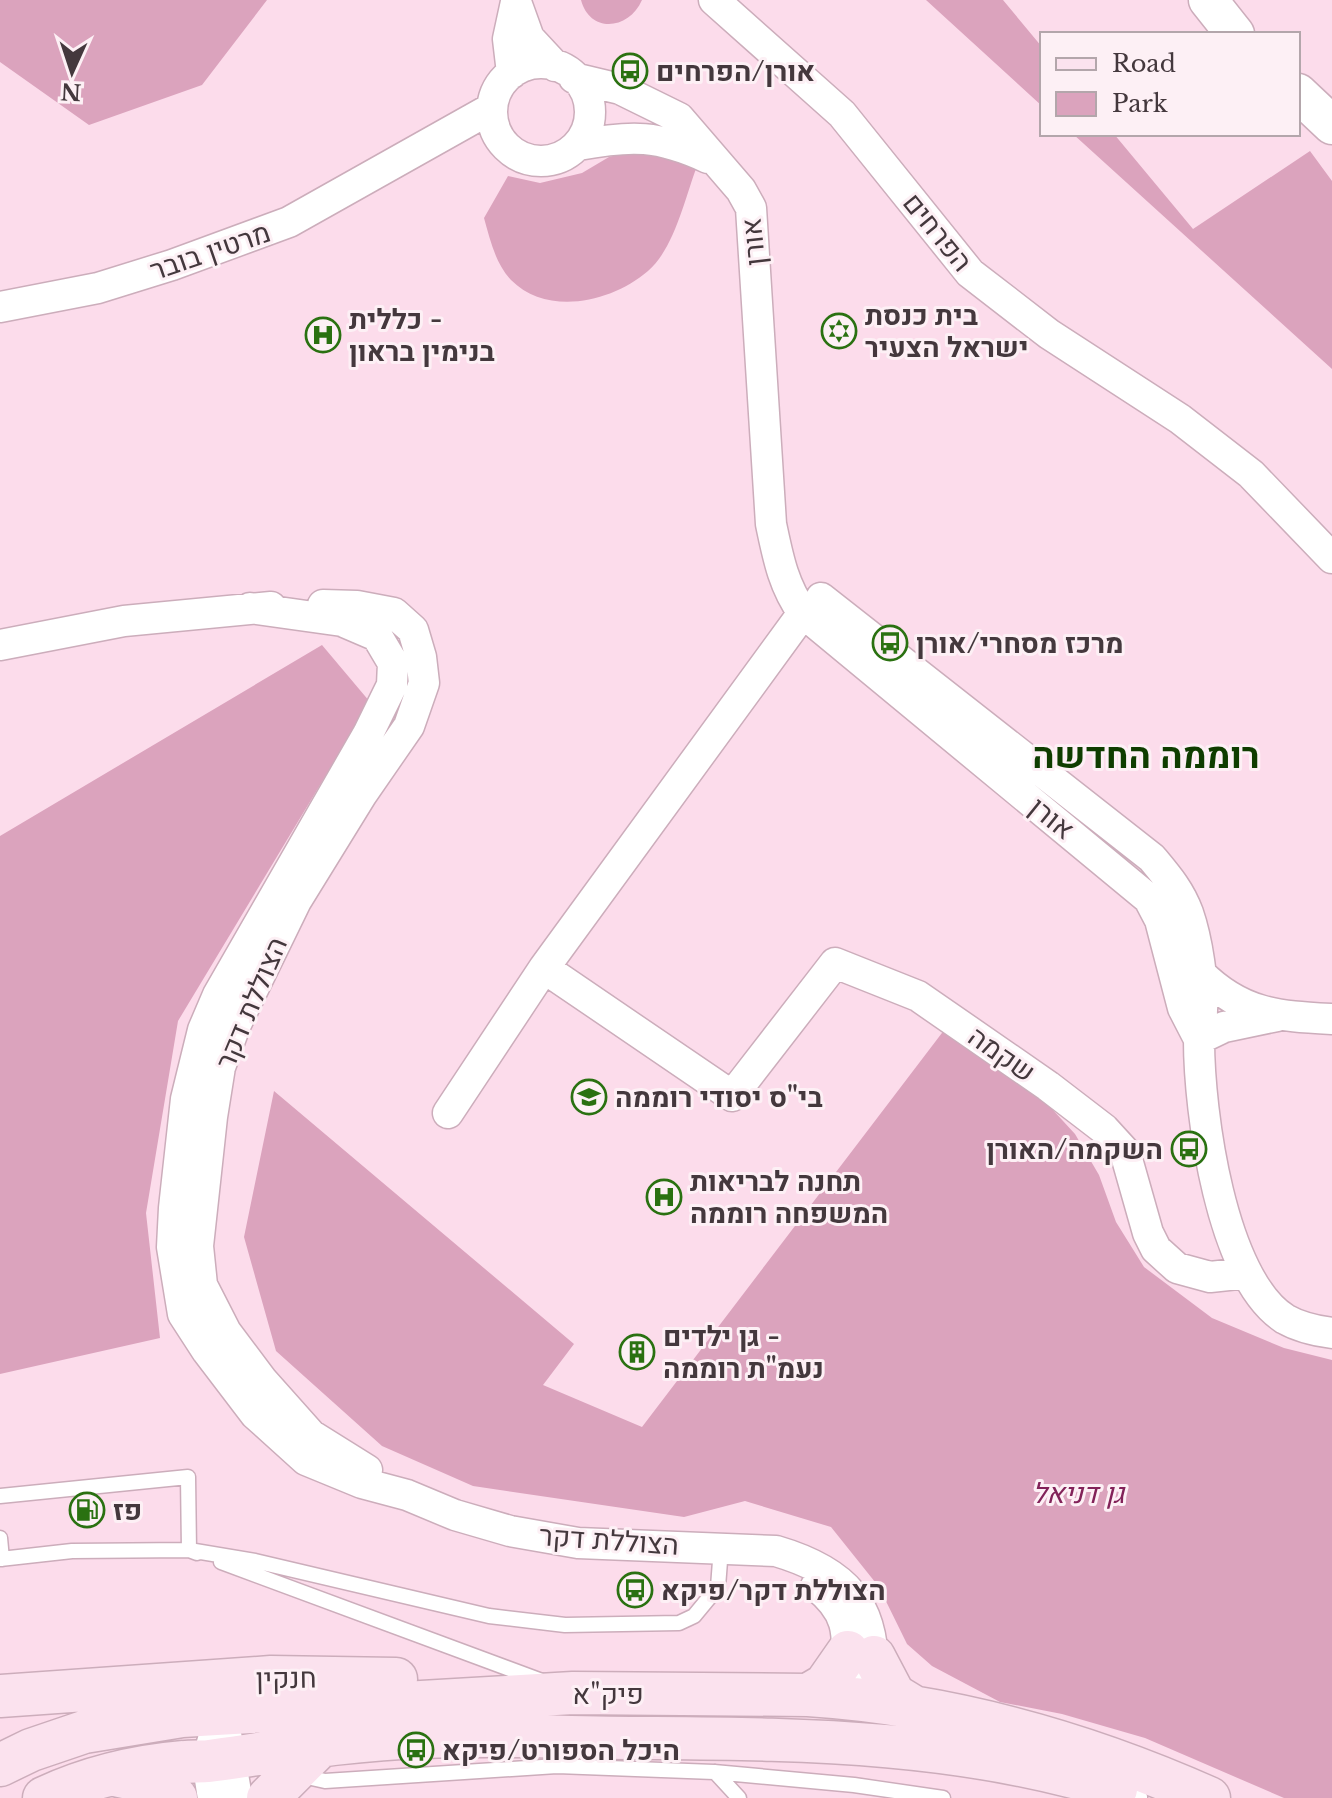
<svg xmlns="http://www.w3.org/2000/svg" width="1332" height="1798" font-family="'Libre Baskerville',Heebo,serif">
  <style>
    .green { fill: #dba3bd }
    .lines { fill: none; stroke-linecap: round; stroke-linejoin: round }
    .service-casing { stroke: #ccadbb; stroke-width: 17 }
    .minor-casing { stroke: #ccadbb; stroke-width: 33 }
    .tertiary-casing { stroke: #ccadbb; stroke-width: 41 }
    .secondary-casing { stroke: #ccadbb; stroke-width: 45 }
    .service { stroke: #fff; stroke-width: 14 }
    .minor { stroke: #fff; stroke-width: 30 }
    .tertiary { stroke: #fff; stroke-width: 38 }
    .secondary { stroke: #fbe2ee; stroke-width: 42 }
    .labels { text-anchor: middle; stroke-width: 6; stroke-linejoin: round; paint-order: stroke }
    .poi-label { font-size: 28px; font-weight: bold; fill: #44383d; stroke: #fdf0f5; text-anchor: start }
    .street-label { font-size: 28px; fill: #44383d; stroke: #fdf0f5 }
    .park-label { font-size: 28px; font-style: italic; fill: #822259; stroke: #fdf0f5 }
    .district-label { font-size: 36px; font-weight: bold; fill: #0f3d00; stroke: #fdf0f5 }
  </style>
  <rect width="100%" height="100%" fill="#fcdceb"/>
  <path class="green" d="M0 0H267L202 85 89 125 0 62Z
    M581 0H642C629 30 590 34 581 0Z
    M926 0H1003L1042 47V106Z
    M1073 134H1114L1193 229 1310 151 1332 181V369Z
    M627 152H652L697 166C685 198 674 249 648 271 612 302 548 317 511 280 495 263 490 239 484 218L508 176 540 183 582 173 609 157Z
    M322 645 370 702 178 1021 146 1213 160 1338 0 1374V836Z
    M948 1025 1029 1084 1075 1134 1099 1175 1116 1222 1144 1267 1212 1318 1284 1348 1332 1360V1798H1284L1145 1738 1062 1714 1000 1702 932 1666 907 1644 879 1587 831 1527 745 1501 684 1517 473 1486 382 1446 276 1351 244 1237 274 1091 574 1344 543 1385 642 1427Z"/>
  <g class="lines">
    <g class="service-casing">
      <path id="service" d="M0 1496 188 1477 189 1550 197 1553
        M0 1538 2 1559
        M0 1559 72 1551 189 1550 255 1561 489 1616 565 1625 679 1623 694 1616 718 1587 721 1548
        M221 1562 542 1681
        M715 1772 739 1798
        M298 1775 325 1781 557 1766 714 1772 854 1785 943 1798
        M1136 1798 1140 1797"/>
    </g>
    <g class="minor-casing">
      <path id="minor" d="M714 0 842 114 970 273 1049 334 1180 419 1251 474 1332 558
        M516 2 529 38 555 66
        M492 112a49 49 0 1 1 98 0a49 49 0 1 1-98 0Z
        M512 73 508 39 516 2
        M574 78 620 89 679 118 741 190 751 208 771 524C778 557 783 585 803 613L1149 899 1160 920 1183 1008 1199 1039
        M578 145C632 135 658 135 708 158
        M0 307 98 288 172 265 289 222 492 108
        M821 598 1152 858C1167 876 1180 891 1188 913 1197 939 1204 983 1202 1010 1202 1020 1199 1030 1199 1040 1199 1112 1221 1278 1285 1319 1299 1327 1317 1331 1332 1333
        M323 605 357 606 394 613 413 630 421 657 424 683 409 726 362 794 296 901 235 1026 220 1067 212 1117 198 1246 202 1285 226 1332 262 1380 311 1435 367 1470
        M250 608 342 621 377 636 393 663 392 685 368 734 218 995 203 1030 186 1099 174 1208 172 1247 183 1314 207 1351 255 1414 306 1460 362 1483 407 1495 455 1515 510 1531 578 1543 776 1551C844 1571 876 1603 873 1677
        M834 610 814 609 803 613 544 968 732 1096 835 963 918 996 1048 1086 1104 1129 1125 1152 1148 1233 1156 1249 1177 1268 1210 1277 1247 1273
        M0 645 124 621 271 607
        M1200 973C1241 1014 1277 1016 1332 1019
        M1199 1039 1224 1027 1277 1016
        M448 1113 544 968
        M816 1586C848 1611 849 1632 846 1670
        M227 1739 237 1798
        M213 1798 207 1761 220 1714"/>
    </g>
    <g class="tertiary-casing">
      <path id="tertiary" d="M1208 0 1235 34
        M1298 93 1332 125"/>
    </g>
    <g class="secondary-casing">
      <path id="secondary" d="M874 1657 894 1695 917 1709
        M808 1695 825 1685 848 1652
        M0 1696 271 1677 396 1679
        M0 1765 31 1750 84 1732 182 1716 573 1693 808 1695C947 1704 1083 1742 1209 1798
        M119 1776 160 1784 176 1798
        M44 1798C87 1778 137 1766 184 1762 192 1761 201 1762 209 1761 281 1751 352 1739 425 1737 501 1734 578 1738 655 1738 812 1739 964 1742 1116 1789
        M268 1798 321 1745"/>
    </g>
    <use href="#service" class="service"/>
    <use href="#minor" class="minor"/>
    <use href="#tertiary" class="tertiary"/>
    <use href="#secondary" class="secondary"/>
  </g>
  <defs>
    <g id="bus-ring" transform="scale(1.8)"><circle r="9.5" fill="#fdf0f5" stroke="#2a7111" stroke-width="1.5"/><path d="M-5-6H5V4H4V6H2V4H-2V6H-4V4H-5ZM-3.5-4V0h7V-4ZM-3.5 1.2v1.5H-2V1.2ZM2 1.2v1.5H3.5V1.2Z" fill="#2a7111"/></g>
    <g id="synagogue-ring" transform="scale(1.8)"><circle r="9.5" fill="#fdf0f5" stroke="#2a7111" stroke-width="1.5"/><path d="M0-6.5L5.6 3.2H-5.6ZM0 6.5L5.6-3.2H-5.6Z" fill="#2a7111"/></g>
    <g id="hospital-ring" transform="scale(1.8)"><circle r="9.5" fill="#fdf0f5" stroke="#2a7111" stroke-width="1.5"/><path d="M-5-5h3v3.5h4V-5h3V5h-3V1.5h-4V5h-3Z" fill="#2a7111"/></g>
    <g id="school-ring" transform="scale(1.8)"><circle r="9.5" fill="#fdf0f5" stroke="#2a7111" stroke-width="1.5"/><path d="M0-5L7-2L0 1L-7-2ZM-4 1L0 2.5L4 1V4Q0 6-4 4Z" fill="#2a7111"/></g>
    <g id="building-ring" transform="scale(1.8)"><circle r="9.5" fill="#fdf0f5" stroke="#2a7111" stroke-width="1.5"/><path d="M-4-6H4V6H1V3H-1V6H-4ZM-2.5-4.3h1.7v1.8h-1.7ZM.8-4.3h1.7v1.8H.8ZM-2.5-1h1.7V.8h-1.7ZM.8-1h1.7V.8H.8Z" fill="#2a7111"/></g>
    <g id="fuel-ring" transform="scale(1.8)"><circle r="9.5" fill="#fdf0f5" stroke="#2a7111" stroke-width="1.5"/><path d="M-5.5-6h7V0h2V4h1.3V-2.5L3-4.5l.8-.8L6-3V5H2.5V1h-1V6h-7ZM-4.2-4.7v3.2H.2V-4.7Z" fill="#2a7111"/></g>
  </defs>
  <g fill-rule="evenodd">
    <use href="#bus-ring" x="630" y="71"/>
    <use href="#synagogue-ring" x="839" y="331"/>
    <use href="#hospital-ring" x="323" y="335"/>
    <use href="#bus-ring" x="890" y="643"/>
    <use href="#school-ring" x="589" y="1097"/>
    <use href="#bus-ring" x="1189" y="1149"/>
    <use href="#hospital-ring" x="664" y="1197"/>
    <use href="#building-ring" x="637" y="1352"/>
    <use href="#fuel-ring" x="87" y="1510"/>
    <use href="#bus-ring" x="635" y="1590"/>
    <use href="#bus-ring" x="416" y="1750"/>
  </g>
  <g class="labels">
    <g class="poi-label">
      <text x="656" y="81">אורן/הפרחים</text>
      <text x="865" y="325">בית כנסת<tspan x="865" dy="32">ישראל הצעיר</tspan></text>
      <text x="349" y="329">כללית -<tspan x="349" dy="32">בנימין בראון</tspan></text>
      <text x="916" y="653">מרכז מסחרי/אורן</text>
      <text x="615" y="1107">בי"ס יסודי רוממה</text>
      <text x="1163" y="1159" text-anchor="end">השקמה/האורן</text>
      <text x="690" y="1191">תחנה לבריאות<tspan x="690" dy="32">המשפחה רוממה</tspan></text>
      <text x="663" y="1346">גן ילדים -<tspan x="663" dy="32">נעמ"ת רוממה</tspan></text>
      <text x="113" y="1520">פז</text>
      <text x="661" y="1600">הצוללת דקר/פיקא</text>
      <text x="442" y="1760">היכל הספורט/פיקא</text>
    </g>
    <g class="street-label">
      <text transform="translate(938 232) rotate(51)" y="10">הפרחים</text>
      <text transform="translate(753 242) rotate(-96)" y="10">אורן</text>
      <text transform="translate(210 251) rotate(-19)" y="10">מרטין בובר</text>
      <text transform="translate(1052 818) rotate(39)" y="10">אורן</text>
      <text transform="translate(251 1003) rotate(-67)" y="10">הצוללת דקר</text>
      <text transform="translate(1002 1054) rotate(35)" y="10">שקמה</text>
      <text transform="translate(609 1540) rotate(4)" y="10">הצוללת דקר</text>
      <text transform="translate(286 1678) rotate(-1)" y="10">חנקין</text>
      <text x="608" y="1704">פיק"א</text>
    </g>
    <g class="park-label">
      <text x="1078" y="1503">גן דניאל</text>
    </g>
    <g class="district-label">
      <text x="1146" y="768">רוממה החדשה</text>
    </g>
  </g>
  <rect x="1040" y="32" width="260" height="104" fill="#fdf0f5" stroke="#b3a6ab" stroke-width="2"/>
  <rect x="1056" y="58" width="40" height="12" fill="#fbe2ee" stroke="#b3a6ab" stroke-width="2"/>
  <text x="1112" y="72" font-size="24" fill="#44383d">Road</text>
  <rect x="1056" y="92" width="40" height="24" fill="#dba3bd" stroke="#b3a6ab" stroke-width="2"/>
  <text x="1112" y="112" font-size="24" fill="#44383d">Park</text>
  <g transform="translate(72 72) rotate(183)" stroke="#fdf0f5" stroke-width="6" paint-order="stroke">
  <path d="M0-6L14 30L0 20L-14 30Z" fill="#44383d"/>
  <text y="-12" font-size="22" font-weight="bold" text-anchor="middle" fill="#44383d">N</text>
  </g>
</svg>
